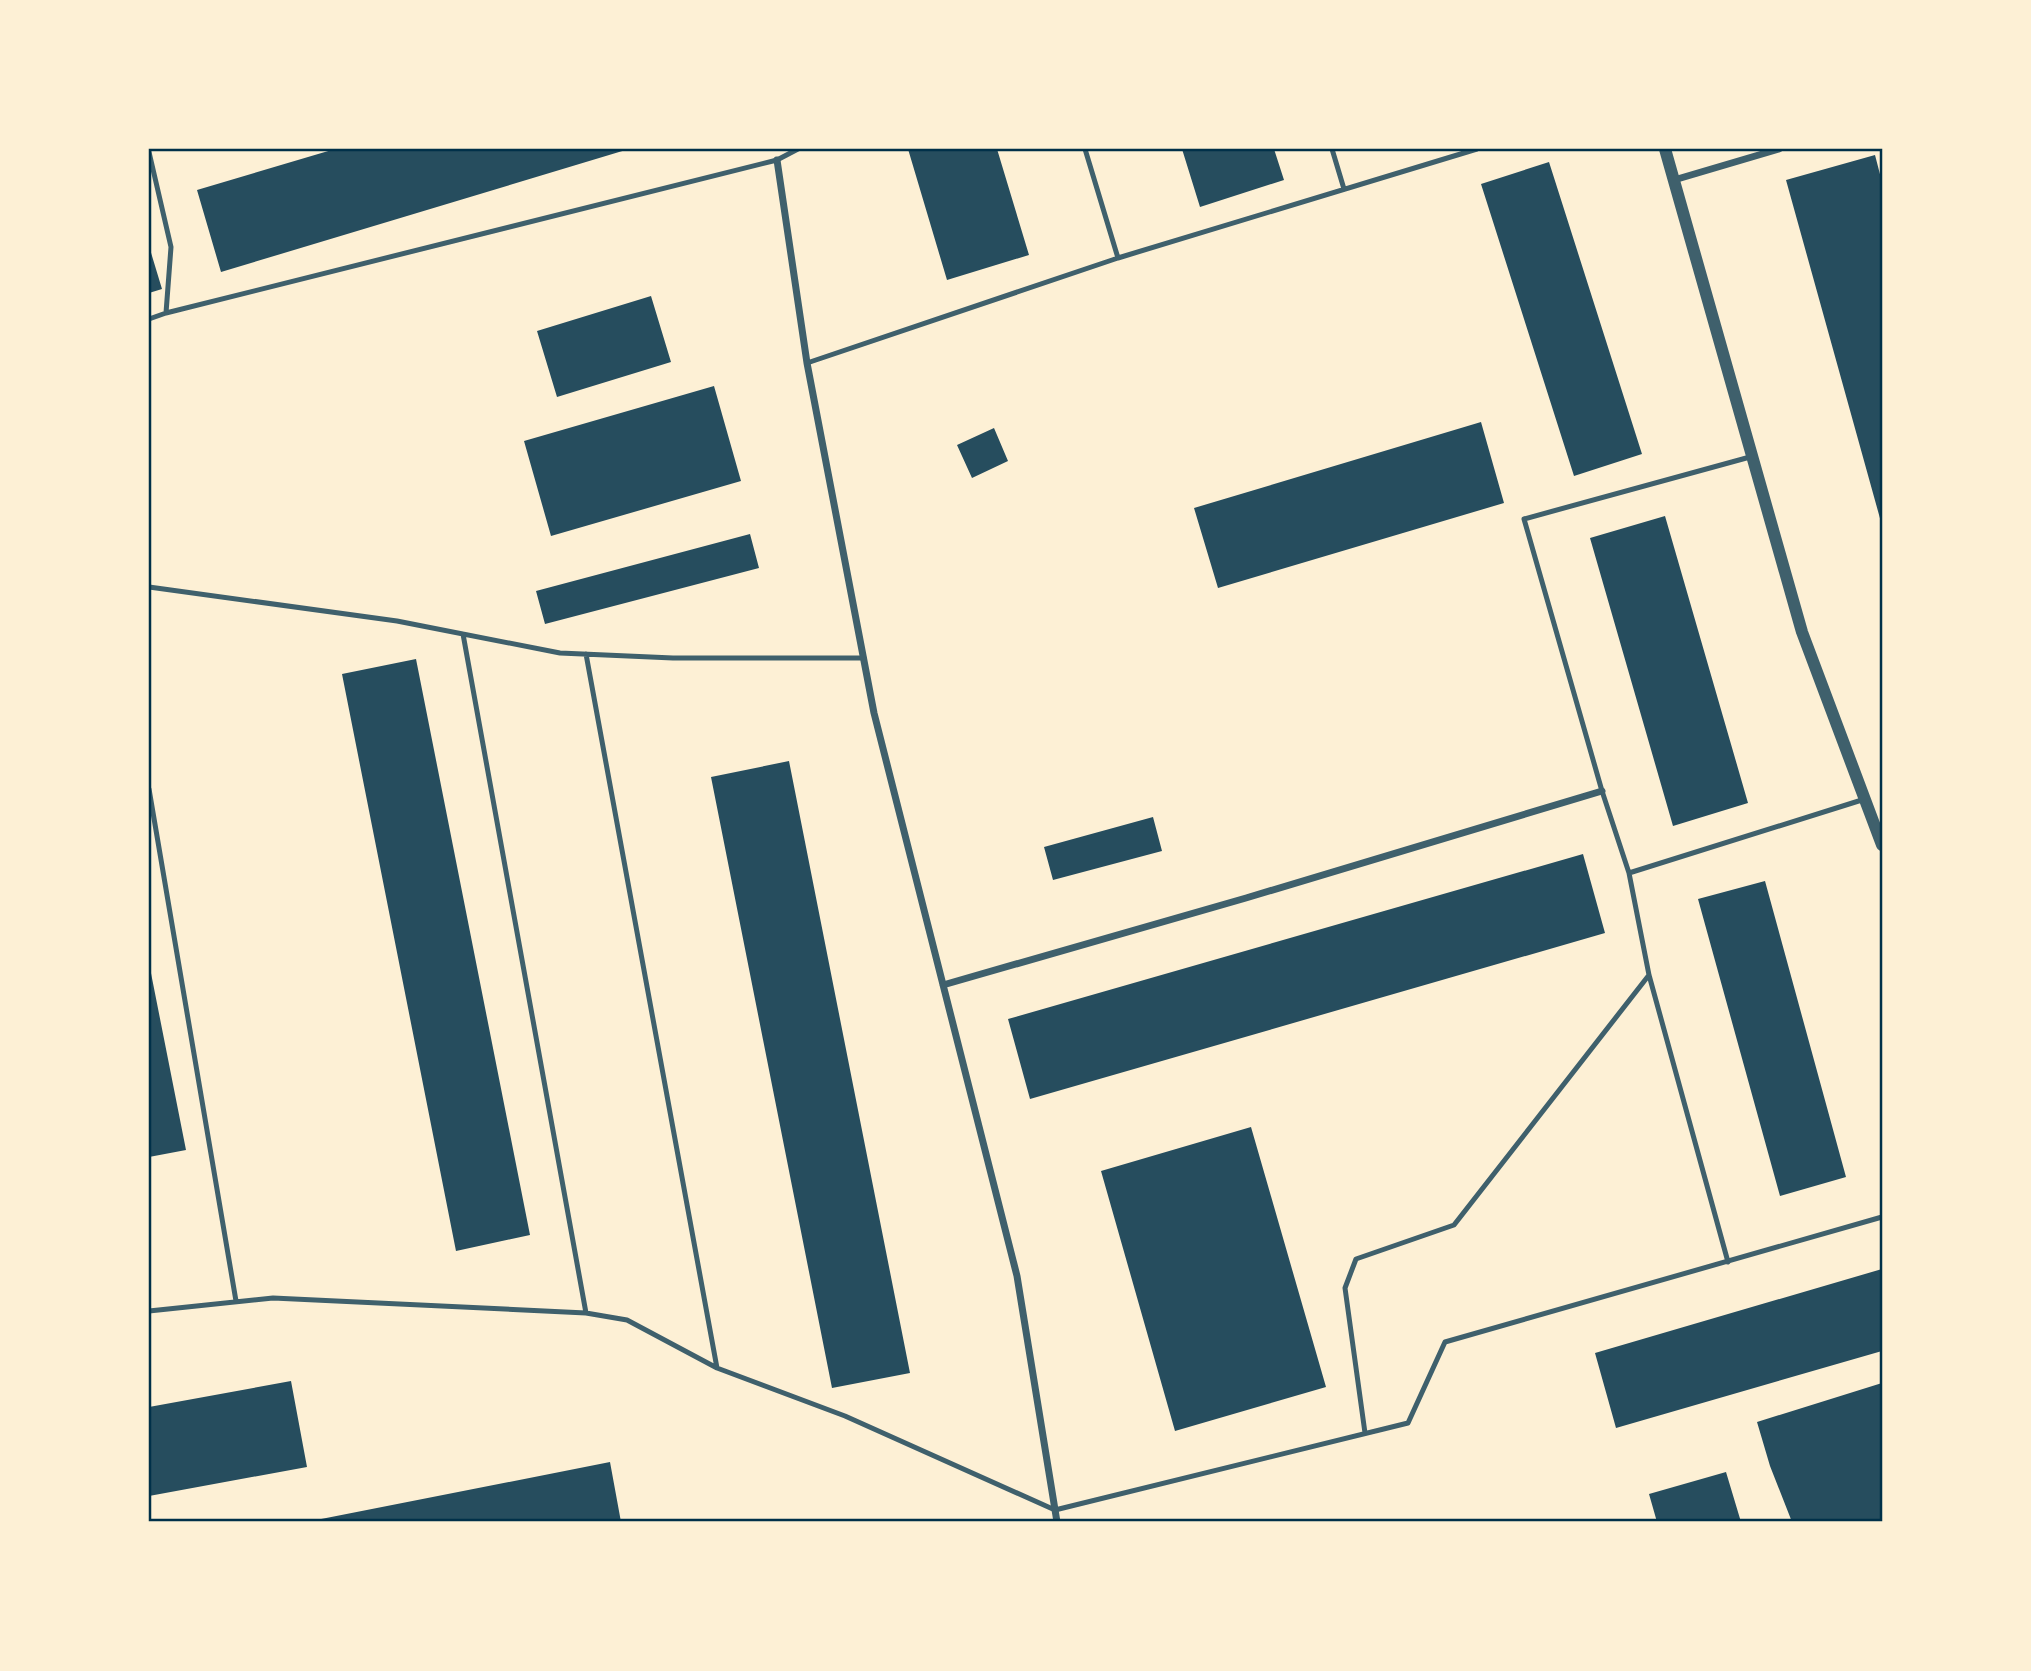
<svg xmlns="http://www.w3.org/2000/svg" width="2031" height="1671" font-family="Commissioner,sans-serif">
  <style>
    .building { fill: #264d5e }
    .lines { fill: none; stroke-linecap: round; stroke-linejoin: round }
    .service { stroke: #3f606c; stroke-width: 5 }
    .minor { stroke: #3f606c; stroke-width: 7 }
    .tertiary { stroke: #3f606c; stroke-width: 12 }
    .neatline { fill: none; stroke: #003049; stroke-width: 2.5 }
  </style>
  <rect width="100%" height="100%" fill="#fdf0d5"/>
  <path class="building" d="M335 149H629L221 272 197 190Z
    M908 149H997L1029 255 947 280Z
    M1182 149H1274L1284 180 1200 207Z
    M1875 155 1882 182 1881 522 1786 180Z
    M1549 162 1642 454 1574 476 1481 184Z
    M149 246 162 289 149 293Z
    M651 296 671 362 557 397 537 331Z
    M714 386 741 481 551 536 524 441Z
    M1481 422 1504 503 1218 588 1194 508Z
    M994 428 1008 461 972 478 957 445Z
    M1665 516 1748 803 1673 826 1590 538Z
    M750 534 759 568 545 624 536 591Z
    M416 659 530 1235 456 1251 342 674Z
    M789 761 910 1373 832 1388 711 777Z
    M1153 817 1162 851 1053 880 1044 847Z
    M1583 854 1605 933 1030 1099 1008 1019Z
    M1765 881 1846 1177 1780 1196 1698 899Z
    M149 963 186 1150 149 1157Z
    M1251 1127 1326 1387 1175 1431 1101 1171Z
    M1882 1269V1351L1616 1428 1595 1353Z
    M291 1381 307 1467 149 1496V1407Z
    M1882 1383V1522H1792L1770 1466 1757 1422Z
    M610 1462 621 1522H311V1521Z
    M1726 1472 1741 1522H1657L1649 1494Z"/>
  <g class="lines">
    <path class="service" d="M1085 149 1118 258
      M1332 149 1344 189
      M149 152 171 247 166 313 149 319
      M166 313 777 160 798 149
      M807 363 1118 258 1477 149
      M1750 457 1524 519 1602 791 1629 873 1865 799
      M149 587 397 621 560 653 673 658H864
      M463 634 586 1313
      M586 654 717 1368
      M149 789 236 1301
      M1629 873 1649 975 1728 1262
      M149 1311 273 1298 586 1313 627 1320 717 1368 845 1416 1055 1510 1408 1423 1445 1342 1882 1217
      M1365 1433 1345 1288 1356 1259 1454 1225 1649 975"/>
    <path class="minor" d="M777 160 807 363 874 713 1017 1276 1057 1522
      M1674 180 1779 149
      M943 985 1246 898 1602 791"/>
    <path class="tertiary" d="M1665 149 1802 632 1882 845"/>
  </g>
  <rect width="2031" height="1671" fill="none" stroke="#fdf0d5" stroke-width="301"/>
  <rect x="150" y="150" width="1731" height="1370" class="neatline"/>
</svg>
